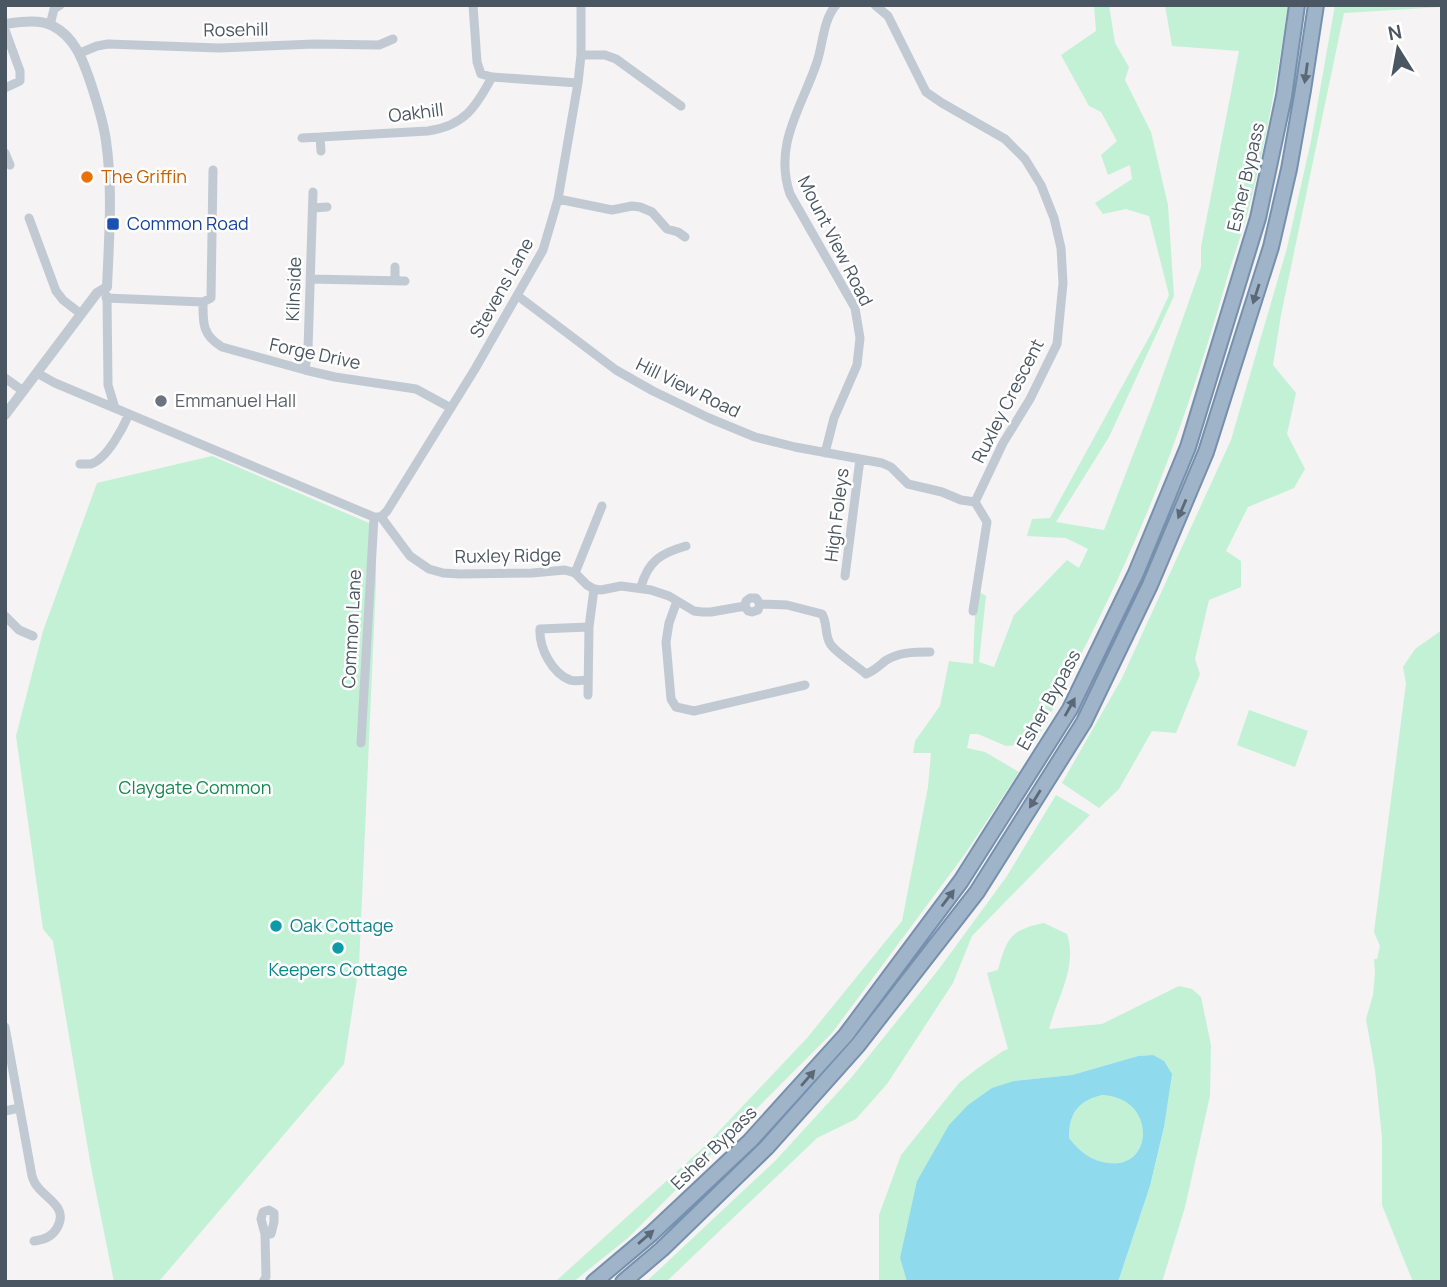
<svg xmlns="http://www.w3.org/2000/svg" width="1447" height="1287" font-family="Manrope,sans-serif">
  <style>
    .green { fill: #c3f1d5 }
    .water { fill: #90daee; fill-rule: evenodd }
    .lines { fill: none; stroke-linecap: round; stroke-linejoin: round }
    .trunk-casing { stroke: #7690ad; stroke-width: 18 }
    .minor { stroke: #c1cad2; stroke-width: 9 }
    .tertiary { stroke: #c1cad2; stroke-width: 10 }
    .trunk { stroke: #9fb4c9; stroke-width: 14 }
    .oneway { fill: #5b6976 }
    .food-dot { fill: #e8710a; stroke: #fff; stroke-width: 2.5 }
    .transit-dot { fill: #1a4fb4; stroke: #fff; stroke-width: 2.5 }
    .worship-dot { fill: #6b7280; stroke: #fff; stroke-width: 2.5 }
    .culture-dot { fill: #0f9aa8; stroke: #fff; stroke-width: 2.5 }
    .labels { text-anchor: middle; stroke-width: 5; stroke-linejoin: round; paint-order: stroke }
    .street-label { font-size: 18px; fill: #4a5661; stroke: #fff }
    .food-label { font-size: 18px; fill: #c56008; stroke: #fff; text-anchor: start }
    .transit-label { font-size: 18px; fill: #164399; stroke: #fff; text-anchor: start }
    .worship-label { font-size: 18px; fill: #5b616d; stroke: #fff; text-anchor: start }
    .park-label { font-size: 18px; fill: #17864f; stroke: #fff }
    .culture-label { font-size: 18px; fill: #0d838f; stroke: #fff; text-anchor: start }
  </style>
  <rect width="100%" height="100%" fill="#f5f3f3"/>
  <path class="green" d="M1094 5H1109L1115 43 1129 67 1125 80 1151 132 1168 205 1174 296 1109 437 1056 522 1104 530 1153 403 1201 267V247L1239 51 1172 46 1165 5H1288C1278 74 1266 141 1249 208 1242 235 1231 262 1224 289 1200 371 1174 451 1140 529 1109 602 1072 673 1035 743L1006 746 978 734H970L967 748 985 752 1019 772 965 854 832 1033 628 1238 573 1282H555L705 1146 807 1038 902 921 928 787 931 753H913L915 741 940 706 949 661 973 664 976 590 986 596 979 662 994 667 1014 615 1067 560 1079 568 1088 549 1066 538 1027 536 1032 519 1050 518 1153 330 1169 295 1149 216 1126 209 1103 214 1095 203 1132 179 1130 165 1108 175 1101 155 1117 141 1101 112 1089 106 1061 55 1096 31Z
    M1335 5H1442V7L1344 13 1281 315 1273 365 1296 393 1287 434 1305 469 1294 488 1248 507 1226 551 1241 561V587L1209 600 1195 659 1200 674 1176 733 1152 731 1119 789 1099 808 1062 783 1122 678 1231 440 1287 248 1311 141Z
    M212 456 376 526V583L359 966 344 1064 161 1279 156 1282H114L91 1167 53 941 43 929 16 736 43 631 97 483Z
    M1442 630V1282H1413L1382 1205V1138L1375 1070 1366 1019 1373 995 1375 973 1374 959H1377L1380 946 1374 932 1406 683 1403 667 1415 649Z
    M1249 710 1308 731 1295 767 1237 745Z
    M1056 795 1090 815 972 936 953 983 887 1084 856 1119 817 1138 666 1282H646L776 1160 851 1078 939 969 1007 876Z
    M1044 923 1067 934C1078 967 1057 998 1049 1029L1102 1024 1179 986 1192 989 1201 997 1211 1045 1210 1096 1185 1207 1162 1282H1118L1150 1186 1164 1127 1153 1055 1138 1056 1072 1075 1014 1081 900 1258 907 1282H879V1215L901 1155 959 1083 978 1068 1003 1051 1008 1049 987 973 998 970C1007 938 1010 930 1044 923Z
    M1102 1095C1158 1098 1154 1168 1109 1163 1090 1161 1080 1152 1069 1138 1069 1113 1078 1101 1102 1095Z"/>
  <path class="water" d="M1153 1055 1164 1061 1172 1074 1164 1127 1150 1186 1118 1282H907L900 1258 917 1181 949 1125 968 1105 992 1088 1014 1081 1072 1075 1138 1056ZM1102 1095C1156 1097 1155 1168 1109 1163 1091 1161 1080 1152 1069 1138 1069 1113 1078 1101 1102 1095Z"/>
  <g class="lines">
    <g class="trunk-casing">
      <path id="trunk" d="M594 1282 651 1234 750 1141 846 1035 961 881 1070 709 1136 573 1188 447 1258 218 1284 96 1297 5
        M623 1282 662 1249 767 1147 858 1045 977 892 1084 722 1150 585 1206 452 1271 247 1289 169 1303 90 1316 5"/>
    </g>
    <path class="minor" d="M473 5 477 62 481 74 492 77 578 83
      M875 5 888 16 926 92 942 103 1005 139 1025 159 1041 185 1054 218 1061 248 1063 283 1057 344 1030 399 1003 443 975 502
      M50 25 54 9 60 5
      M5 30 20 71V81L5 88
      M80 53 97 46 108 44 219 48 314 44 379 45 393 39
      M581 55H605L616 59 681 106
      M320 137 321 151
      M302 138 428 131C464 126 476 107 492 77
      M5 153 10 165
      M558 199 612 210 632 206 640 207 652 212 667 229 678 232 685 237
      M313 208 327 207
      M29 218 56 291 63 300 81 314
      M310 279 405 281
      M395 281V267
      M107 296 108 385 115 408
      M518 296 616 370 653 391 709 418 755 437 795 447 882 463 891 467 908 484 942 492 961 500 975 502
      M106 298 203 302 211 298 213 170
      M203 302C203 323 202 335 222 347L305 370 335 377 416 389 451 408
      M305 370 308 349 313 192
      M37 373 55 383 374 517H381
      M5 378 23 391
      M825 453 834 418 857 365 860 338 855 308 790 194C773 144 802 107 817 62 823 44 823 20 836 5
      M80 464C81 464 91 464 91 464 107 459 123 428 129 414
      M381 517 387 511 475 369 543 250 558 199 578 83 581 55V5
      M381 517 410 556 429 569 443 573 460 574 532 573 565 570 575 573 587 585 594 589 601 590 621 586 651 590 669 596 694 611 702 612H711L745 606 746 601 750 598H756L760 604 758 610 752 612 748 611 745 606
      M575 573 602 506
      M845 576 860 459
      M641 587C648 561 661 553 686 546
      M677 601 669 623 666 642 671 699 676 707 694 711 805 685
      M760 604 787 605 822 614C828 623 824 636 831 645 837 653 858 667 866 674 874 671 879 666 885 661 898 652 915 652 930 652
      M973 611 987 522 975 502
      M5 616 19 630 33 636
      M587 680C583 680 575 682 570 680 552 673 539 648 540 629L589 627
      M588 695 589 627 594 589
      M361 743 374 517
      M5 1027 32 1176C33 1179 35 1184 37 1186 46 1199 69 1207 57 1228 52 1237 44 1240 34 1241
      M5 1111 19 1108
      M263 1282 266 1277 265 1234 261 1219 263 1212 269 1210 274 1213V1222L271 1234"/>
    <path class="tertiary" d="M5 24C20 22 40 19 53 26 74 37 82 58 89 78 96 99 103 119 106 141 113 189 109 239 107 287L97 293 5 415"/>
    <use href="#trunk" class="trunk"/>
  </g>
  <defs><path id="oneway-solid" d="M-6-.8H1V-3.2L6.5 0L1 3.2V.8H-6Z" transform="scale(1.75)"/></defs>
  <g class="oneway">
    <use href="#oneway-solid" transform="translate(1306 73) rotate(98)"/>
    <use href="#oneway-solid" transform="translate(1256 294) rotate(108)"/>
    <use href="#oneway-solid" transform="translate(1182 509) rotate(113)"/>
    <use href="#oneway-solid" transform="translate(1070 707) rotate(-61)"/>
    <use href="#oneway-solid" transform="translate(1035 799) rotate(122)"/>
    <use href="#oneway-solid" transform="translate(948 898) rotate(-53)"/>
    <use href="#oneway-solid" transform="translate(808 1078) rotate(-49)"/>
    <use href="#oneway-solid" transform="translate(646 1237) rotate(-41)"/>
  </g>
  <circle class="food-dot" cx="87" cy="177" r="7"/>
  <rect class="transit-dot" x="106" y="217" width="14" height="14" rx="3.5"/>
  <circle class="worship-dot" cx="161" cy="401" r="7"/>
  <g class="culture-dot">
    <circle cx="276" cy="926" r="7"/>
    <circle cx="338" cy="948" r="7"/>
  </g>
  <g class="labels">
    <g class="street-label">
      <text transform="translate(236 30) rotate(-1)" y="6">Rosehill</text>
      <text transform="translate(416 113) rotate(-7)" y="6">Oakhill</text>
      <text transform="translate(1246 177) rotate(-77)" y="6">Esher Bypass</text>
      <text transform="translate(835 241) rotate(63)" y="6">Mount View Road</text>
      <text transform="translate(502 288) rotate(-61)" y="6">Stevens Lane</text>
      <text transform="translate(294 289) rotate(-88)" y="6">Kilnside</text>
      <text transform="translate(315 354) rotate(12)" y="6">Forge Drive</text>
      <text transform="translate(688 388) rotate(26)" y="6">Hill View Road</text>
      <text transform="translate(1008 401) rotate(-63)" y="6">Ruxley Crescent</text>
      <text transform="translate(837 515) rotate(-83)" y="6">High Foleys</text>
      <text transform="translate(508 556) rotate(-1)" y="6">Ruxley Ridge</text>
      <text transform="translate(352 629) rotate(-87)" y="6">Common Lane</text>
      <text transform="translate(1049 700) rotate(-61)" y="6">Esher Bypass</text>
      <text transform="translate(714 1148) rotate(-44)" y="6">Esher Bypass</text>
    </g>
    <g class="food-label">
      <text x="101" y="183">The Griffin</text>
    </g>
    <g class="transit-label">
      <text x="127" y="230">Common Road</text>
    </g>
    <g class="worship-label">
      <text x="175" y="407">Emmanuel Hall</text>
    </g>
    <g class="park-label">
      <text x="195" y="794">Claygate Common</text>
    </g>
    <g class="culture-label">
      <text x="290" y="932">Oak Cottage</text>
      <text x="338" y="976" text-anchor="middle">Keepers Cottage</text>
    </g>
  </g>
  <rect width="1447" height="1287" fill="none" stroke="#4a5661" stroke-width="14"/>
  <g transform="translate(1398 49) rotate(349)" stroke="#ffffff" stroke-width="5" paint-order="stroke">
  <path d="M0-5L12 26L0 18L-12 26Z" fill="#4a5661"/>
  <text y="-10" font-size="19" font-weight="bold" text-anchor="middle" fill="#4a5661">N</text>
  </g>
</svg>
